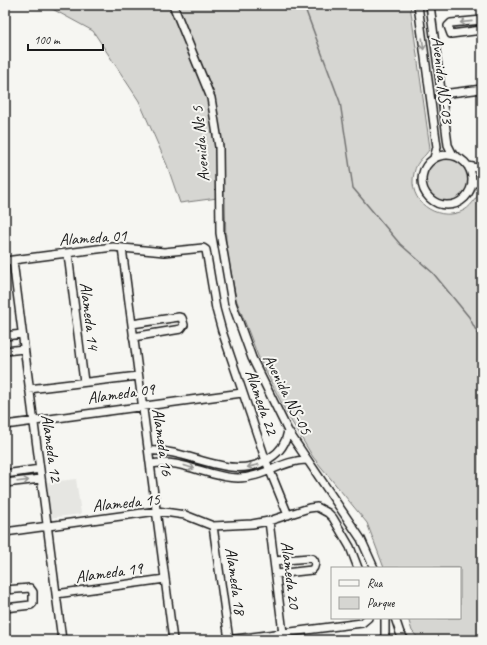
<svg xmlns="http://www.w3.org/2000/svg" width="487" height="645" font-family="Caveat,sans-serif">
  <style>
    .built { fill: #e6e6e2 }
    .green { fill: #d6d6d2; stroke: #797977 }
    .lines { fill: none; stroke-linecap: round; stroke-linejoin: round }
    .stream { stroke: #727271; stroke-width: 1.5 }
    .minor-casing { stroke: #1c1c1c; stroke-width: 10 }
    .minor { stroke: #f6f6f2; stroke-width: 7 }
    .oneway { stroke: #949492 }
    .labels { text-anchor: middle; stroke-width: 4; stroke-linejoin: round; paint-order: stroke }
    .street-label { font-size: 17px; fill: #1c1c1c; stroke: #f6f6f2 }
  </style>
  <rect width="100%" height="100%" fill="#f6f6f2"/>
  <filter id="ink" filterUnits="userSpaceOnUse"><feTurbulence type="fractalNoise" baseFrequency=".025" numOctaves="2"/><feDisplacementMap in="SourceGraphic" scale="8" xChannelSelector="R" yChannelSelector="G"/><feConvolveMatrix kernelMatrix="1 2 1 2 8 2 1 2 1" color-interpolation-filters="sRGB"/></filter>
  <g filter="url(#ink)">
    <path class="built" d="M76 479 81 514 48 518 43 483Z"/>
    <path class="green" d="M45 5H410L430 148C425 158 417 159 414 173 407 201 436 221 460 212 472 208 474 198 482 191V640H420L412 631 408 618H460V568H384L367 523 313 457 287 414 258 356 236 299 226 245 225 197 180 203 167 165 139 101 93 31Z
      M425 180a22 22 0 1 1 44 0a22 22 0 1 1-44 0Z"/>
    <g class="lines">
      <path class="stream" d="M306 5V11L340 102 353 188 400 244 433 273 469 317 482 342"/>
      <g class="minor-casing">
        <path id="minor" d="M173 5 211 98 219 147 220 233 232 303 252 358 288 431 361 539 374 568
          M418 5 437 147 434 158
          M430 5 448 145 453 155
          M482 20 451 23 448 26 451 34 482 30
          M442 94 482 89
          M422 180a25 25 0 1 1 50 0a25 25 0 1 1-50 0Z
          M468 166 482 169
          M472 184 482 181
          M122 248 173 640
          M68 254 84 382
          M5 261 113 247 164 252 203 248 206 250 216 309 222 331 266 461 288 515
          M13 261 62 640
          M132 324 179 317 182 318 184 325 181 329 133 337
          M5 336 22 334
          M5 351 24 349
          M29 389 138 376
          M5 425 242 393
          M149 451C190 448 232 484 270 458 280 452 286 443 288 431
          M151 464C182 458 208 478 238 478 263 478 283 460 306 460
          M5 474 40 469
          M5 483 41 479
          M269 521 283 633
          M213 526 229 640
          M5 532 157 511 185 515 213 526 252 524 269 521 309 508 317 507 328 513 333 518 350 547 358 568
          M274 561 309 558 313 559C316 562 315 567 312 570L276 574
          M5 590 30 588 33 592V603L31 605 5 608
          M56 594 165 579
          M385 618V640
          M395 618 400 633 405 640
          M227 640 362 623 368 618"/>
      </g>
      <use href="#minor" class="minor"/>
    </g>
    <defs><path id="oneway-shaft" d="M-6 0H5M1.5-3L5.5 0L1.5 3" fill="none" stroke-width="1.6" stroke-linecap="round" stroke-linejoin="round"/></defs>
    <g class="oneway">
      <use href="#oneway-shaft" transform="translate(466 22) rotate(174)"/>
      <use href="#oneway-shaft" transform="translate(423 44) rotate(83)"/>
      <use href="#oneway-shaft" transform="translate(253 466) rotate(167)"/>
      <use href="#oneway-shaft" transform="translate(189 467) rotate(17)"/>
      <use href="#oneway-shaft" transform="translate(23 481) rotate(-7)"/>
    </g>
  </g>
  <g class="labels">
    <g class="street-label">
      <text transform="translate(443 80) rotate(83)" y="6">Avenida NS-03</text>
      <text transform="translate(200 144) rotate(-95)" y="6">Avenida Ns 5</text>
      <text transform="translate(93 237) rotate(-4)" y="6">Alameda 01</text>
      <text transform="translate(90 316) rotate(83)" y="6">Alameda 14</text>
      <text transform="translate(121 393) rotate(-8)" y="6">Alameda 09</text>
      <text transform="translate(288 394) rotate(63)" y="6">Avenida NS-05</text>
      <text transform="translate(262 402) rotate(71)" y="6">Alameda 22</text>
      <text transform="translate(163 442) rotate(82)" y="6">Alameda 16</text>
      <text transform="translate(52 448) rotate(82)" y="6">Alameda 12</text>
      <text transform="translate(126 502) rotate(-6)" y="6">Alameda 15</text>
      <text transform="translate(109 572) rotate(-8)" y="6">Alameda 19</text>
      <text transform="translate(291 575) rotate(83)" y="6">Alameda 20</text>
      <text transform="translate(236 581) rotate(82)" y="6">Alameda 18</text>
    </g>
  </g>
  <rect width="487" height="645" fill="none" stroke="#f6f6f2" stroke-width="20"/>
  <rect x="10" y="10" width="467" height="625" fill="none" stroke="#1c1c1c" stroke-width="1.5" filter="url(#ink)"/>
  <rect x="331" y="567" width="130" height="52" fill="#f6f6f2" stroke="#9f9f9c"/>
  <rect x="339" y="580" width="20" height="6" fill="#f6f6f2" stroke="#9f9f9c"/>
  <text x="367" y="587" font-size="12" fill="#1c1c1c">Rua</text>
  <rect x="339" y="597" width="20" height="12" fill="#d6d6d2" stroke="#9f9f9c"/>
  <text x="367" y="607" font-size="12" fill="#1c1c1c">Parque</text>
  <path d="M28 44v6h75v-6" fill="none" stroke="#1c1c1c" stroke-width="2"/>
  <text x="34" y="44" font-size="12" fill="#1c1c1c" stroke="#f6f6f2" stroke-width="3" paint-order="stroke">100 m</text>
</svg>
